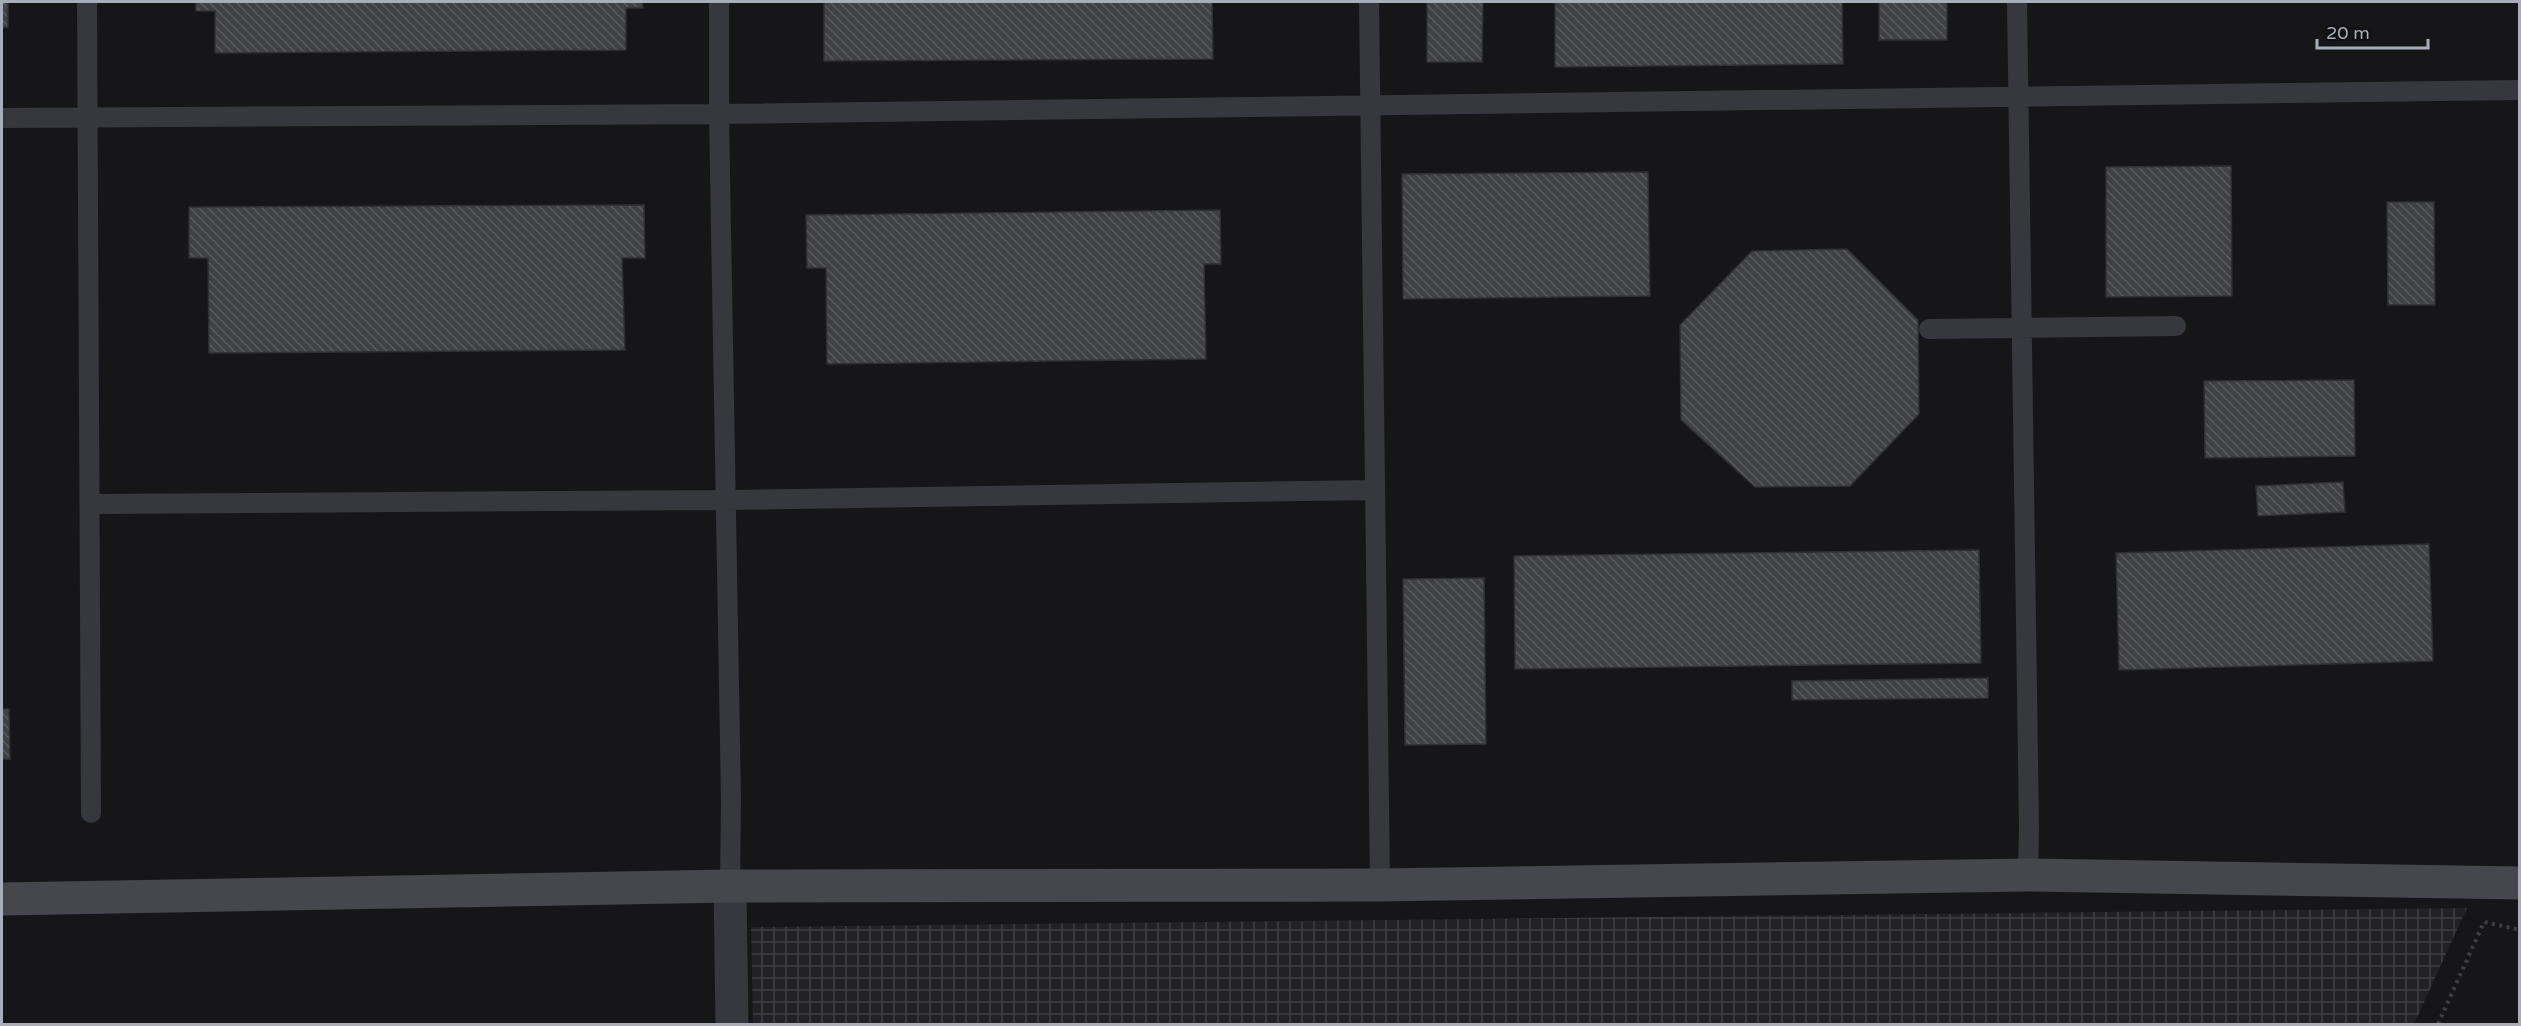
<svg xmlns="http://www.w3.org/2000/svg" width="2521" height="1026" font-family="'Varela Round',sans-serif">
  <style>
    .industrial { fill: url(#industrial-grid) }
    .building { fill: url(#building-back-hatch); stroke: #303034; stroke-width: 1.5 }
    .lines { fill: none; stroke-linecap: round; stroke-linejoin: round }
    .path { stroke: #3d3f44; stroke-width: 4; stroke-dasharray: 3 4.5; stroke-linecap: butt }
    .lane { stroke: #37383d; stroke-width: 20 }
    .street { stroke: #37383d; stroke-width: 33 }
    .secondary { stroke: #45474d; stroke-width: 33 }
  </style>
  <defs>
    <pattern id="industrial-grid" width="8" height="8" patternUnits="userSpaceOnUse" patternTransform="scale(1.5)"><rect width="8" height="8" fill="#222225"/><path d="M0 4h8M4 0v8" fill="none" stroke="#3f3f43"/></pattern>
    <pattern id="building-back-hatch" width="6" height="6" patternUnits="userSpaceOnUse" patternTransform="scale(1.5)"><rect width="6" height="6" fill="#404145"/><path d="M-1 5l2 2M0 0l6 6M5-1l2 2" fill="none" stroke="#595a5e"/></pattern>
  </defs>
  <rect width="100%" height="100%" fill="#161618"/>
  <path class="industrial" d="M2467 908 2414 1024H753L751 927Z"/>
  <path class="building" d="M2 2H8V27L2 28Z
    M196 2H642L643 8H626V50L215 53V11H196Z
    M824 2H1212L1213 59 824 61Z
    M1427 2H1483L1482 62H1427Z
    M1555 2H1842L1843 64 1555 67Z
    M1879 2H1947V40H1879Z
    M2231 166 2232 296 2106 297V167Z
    M1648 172 1650 296 1403 299 1402 174Z
    M2387 202H2434L2435 305H2388Z
    M644 205 645 258H622L625 350 209 353 208 258H189V207Z
    M1220 210 1221 264H1204L1206 359 827 364 826 268H807L806 215Z
    M1847 249 1918 320 1919 414 1850 486 1755 487 1681 420 1680 325 1752 251Z
    M2354 380 2355 456 2205 458 2204 381Z
    M2343 482 2345 512 2258 516 2256 486Z
    M2429 544 2433 661 2119 670 2116 553Z
    M1979 550 1981 663 1515 669 1514 556Z
    M1484 578 1486 744 1405 745 1403 579Z
    M1988 678V698L1792 700V681Z
    M2 709H9L10 759H2Z"/>
  <g class="lines">
    <path class="path" d="M2438 1024 2484 922 2520 930"/>
    <path class="lane" d="M87 2 91 813
      M719 2V114L731 800 730 886
      M1369 2 1380 885
      M2017 2 2029 829 2028 875
      M2 118 719 114 2520 90
      M1929 329 2176 326
      M90 504 725 500 1375 490"/>
    <path class="street" d="M730 886 732 1024"/>
    <path class="secondary" d="M2 899 730 886 1380 885 2028 875 2520 883"/>
  </g>
  <rect width="2521" height="1026" fill="none" stroke="#a8adb8" stroke-width="6"/>
  <path d="M2317 39v9h111v-9" fill="none" stroke="#a8adb8" stroke-width="3"/>
  <text x="2326" y="39" font-size="18" fill="#a8adb8" stroke="#111113" stroke-width="4.5" paint-order="stroke">20 m</text>
</svg>
